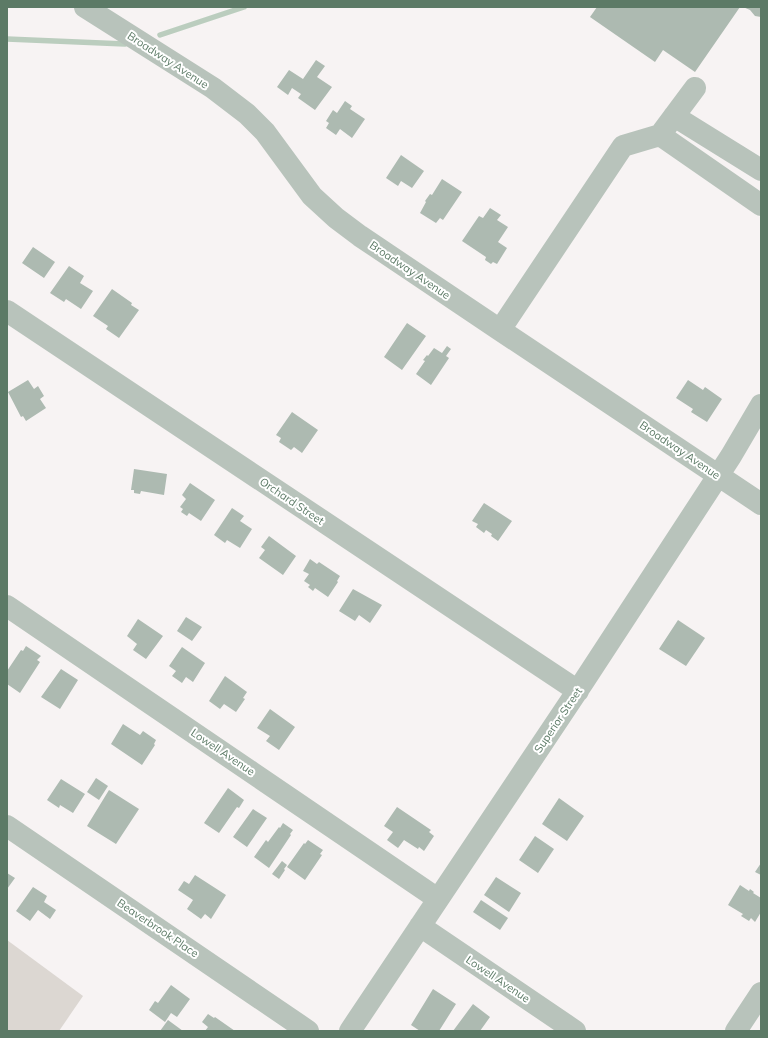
<svg xmlns="http://www.w3.org/2000/svg" width="768" height="1038" font-family="Mulish,sans-serif">
  <style>
    .green { fill: #dcd7d2 }
    .lines { fill: none; stroke-linecap: round; stroke-linejoin: round }
    .stream { stroke: #bbcdbe; stroke-width: 5.5 }
    .building { fill: #adbab1 }
    .minor { stroke: #b8c3bb; stroke-width: 22 }
    .labels { text-anchor: middle; stroke-width: 4; stroke-linejoin: round; paint-order: stroke }
    .street-label { font-size: 11px; fill: #5c7a66; stroke: #fff }
  </style>
  <rect width="100%" height="100%" fill="#f7f3f3"/>
  <path class="green" d="M7 940 83 996 59 1031H7Z"/>
  <g class="lines">
    <path class="stream" d="M160 35 244 7
      M7 39 125 44"/>
  </g>
  <path class="building" d="M597 7H740L695 72 663 50 655 62 590 17Z
    M743 7H761V17L755 16 750 10Z
    M316 60 325 66 317 77 332 87 315 110 298 98 301 94 292 88 288 95 277 87 289 70 303 79Z
    M345 101 352 106 350 109 365 119 352 138 340 129 336 135 326 128 329 123 326 121 333 110 337 113Z
    M401 155 424 171 412 188 401 181 398 186 386 178Z
    M442 179 462 192 443 220 440 218 436 223 420 213 426 202 425 201 430 194 432 195Z
    M490 208 501 215 497 220 508 227 498 242 507 248 497 264 493 262 491 264 485 260 486 257 462 241 479 216 483 218Z
    M33 247 55 262 44 278 22 263Z
    M69 266 84 276 80 283 93 291 81 309 66 299 64 302 50 293Z
    M112 289 132 303 131 305 139 310 119 338 106 329 108 326 93 316Z
    M407 323 426 336 402 370 384 357Z
    M447 346 451 349 446 356 449 358 431 385 416 374 425 361 423 360 427 355 428 356 434 348 442 353Z
    M28 380 34 389 38 386 44 396 40 399 46 408 26 421 23 416 21 417 8 392Z
    M688 380 703 390 705 387 722 399 707 422 691 412 693 409 676 398Z
    M292 412 318 430 302 453 294 447 291 450 279 442 281 438 276 435Z
    M134 469 167 474 164 495 141 491 140 494 134 493V490H131Z
    M190 483 215 500 201 521 189 513 187 516 181 512 183 509 180 507 186 499 182 495Z
    M484 503 512 521 498 541 491 536 492 534 486 530 484 533 476 527 478 524 472 521Z
    M232 508 244 516 240 521 252 529 240 548 227 540 225 543 214 535Z
    M269 536 296 556 283 575 259 558 265 550 261 547Z
    M310 559 317 564 319 562 340 576 337 581 338 582 328 597 315 588 313 591 308 587 310 585 304 581 309 574 303 571Z
    M353 589 382 605 370 623 359 615 355 621 339 611Z
    M186 617 202 627 192 641 177 631Z
    M138 619 163 636 146 659 133 650 137 644 127 636Z
    M678 620 705 638 686 666 659 649Z
    M26 646 41 656 37 660 40 662 20 693 7 684V671L21 650 23 651Z
    M182 647 205 663 193 682 186 677 182 683 172 676 176 671 169 666Z
    M61 669 78 680 60 709 41 697Z
    M225 676 247 692 243 698 245 699 236 712 224 704 220 709 209 701Z
    M270 709 295 727 279 750 266 741 270 736 257 728Z
    M123 724 140 735 143 731 156 740 154 744 155 745 142 765 111 744Z
    M96 778 108 786 99 800 87 792Z
    M61 779 85 794 73 813 60 805 59 808 47 800Z
    M228 788 244 800 239 808 237 807 219 833 204 823Z
    M109 790 139 809 116 844 87 826Z
    M559 798 584 816 567 841 542 824Z
    M397 807 431 830 429 832 434 836 424 851 419 847 418 849 404 840 398 848 387 840 393 832 384 826Z
    M253 809 267 818 247 847 233 837Z
    M283 823 293 830 290 834 291 835 269 868 254 857 266 840 268 842 279 827 280 828Z
    M535 836 554 849 538 873 519 860Z
    M308 840 323 850 320 854 322 855 305 880 287 867 304 843 305 844Z
    M282 861 287 865 284 869 285 870 279 879 272 874Z
    M761 863V875L755 872Z
    M7 873 15 878 7 889Z
    M195 875 226 895 211 919 205 914 201 919 187 909 193 900 178 890 184 881 189 884Z
    M496 877 521 893 509 912 484 895Z
    M740 885 749 891 750 889 754 892 753 893 761 898 760 908 761 912 755 922 751 918 749 921 741 916 743 914 728 905Z
    M33 887 47 896 44 902 56 910 50 919 38 910 30 921 16 911Z
    M481 900 508 918 500 930 473 912Z
    M171 985 190 999 177 1017 171 1013 165 1022 149 1010 155 1001 158 1003Z
    M433 989 456 1004 439 1031H420L411 1025Z
    M473 1004 490 1017 480 1031H453Z
    M208 1014 214 1018 215 1017 235 1031H205L208 1027 202 1022Z
    M168 1020 183 1031H160Z"/>
  <g class="lines">
    <path class="minor" d="M85 7 213 88 247 114 265 132 312 196 336 218 360 236 500 330 761 504
      M674 116 761 170
      M660 135 761 205
      M7 311 578 691
      M500 330 623 146 660 135 695 88
      M7 606 438 899
      M7 826 308 1031
      M420 926 575 1031
      M350 1031 584 681 731 456 761 405
      M736 1031 761 993"/>
  </g>
  <g class="labels">
    <g class="street-label">
      <text transform="translate(168 60) rotate(33)" y="4">Broadway Avenue</text>
      <text transform="translate(410 270) rotate(34)" y="4">Broadway Avenue</text>
      <text transform="translate(680 450) rotate(34)" y="4">Broadway Avenue</text>
      <text transform="translate(292 501) rotate(34)" y="4">Orchard Street</text>
      <text transform="translate(558 720) rotate(-56)" y="4">Superior Street</text>
      <text transform="translate(223 752) rotate(34)" y="4">Lowell Avenue</text>
      <text transform="translate(158 928) rotate(34)" y="4">Beaverbrook Place</text>
      <text transform="translate(498 979) rotate(34)" y="4">Lowell Avenue</text>
    </g>
  </g>
  <rect width="768" height="1038" fill="none" stroke="#5c7a66" stroke-width="16"/>
</svg>
